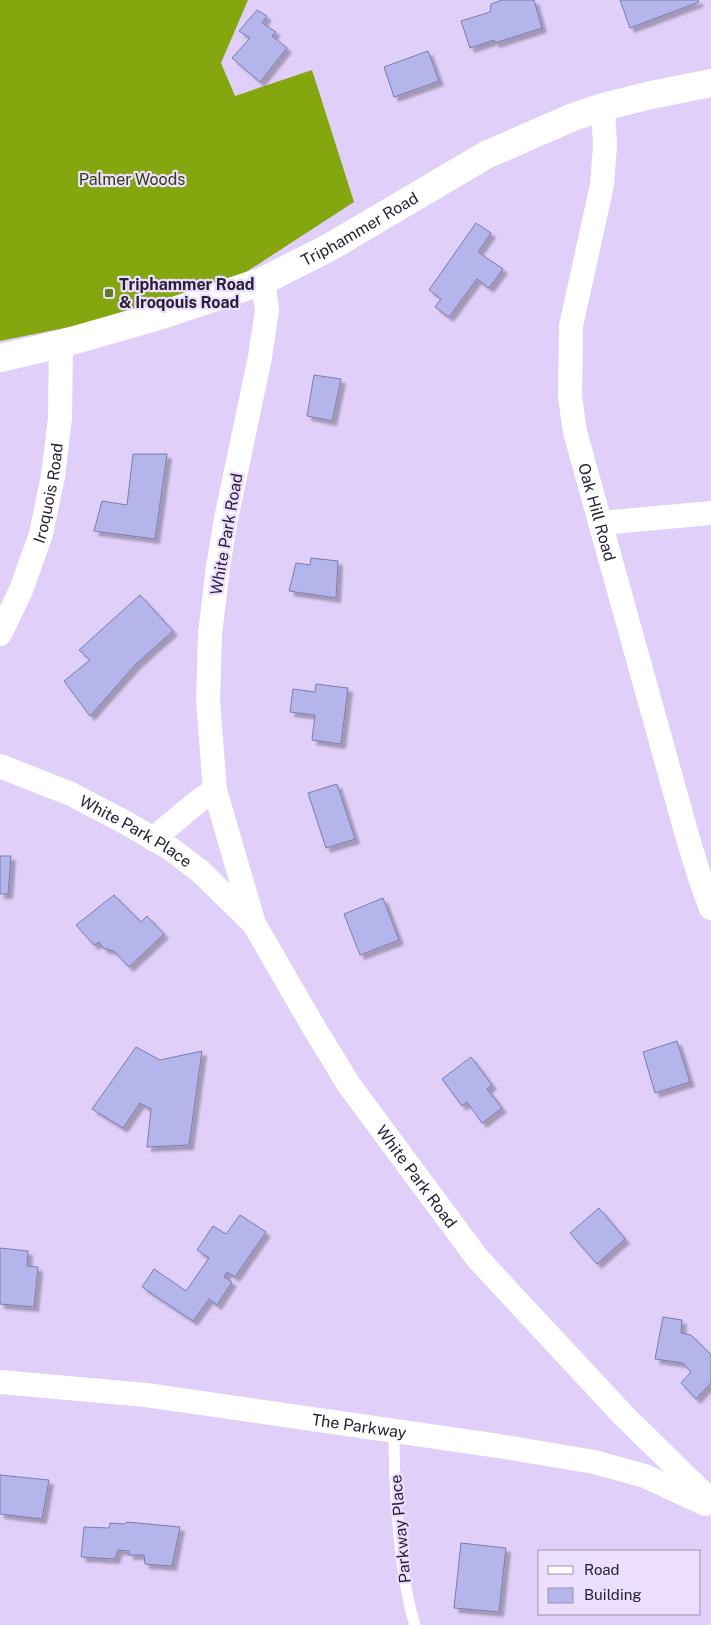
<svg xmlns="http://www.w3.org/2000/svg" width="711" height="1625" font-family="'Public Sans',sans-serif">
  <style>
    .forest { fill: #84a60e }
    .building { fill: #b4b6eb; stroke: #7b7cad; filter: url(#shadow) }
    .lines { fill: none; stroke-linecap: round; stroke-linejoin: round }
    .service { stroke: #fff; stroke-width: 11 }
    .minor { stroke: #fff; stroke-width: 24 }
    .tertiary { stroke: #fff; stroke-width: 28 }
    .poi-dot { fill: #63792a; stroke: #ebdefe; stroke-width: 2 }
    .labels { text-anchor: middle; stroke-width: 4.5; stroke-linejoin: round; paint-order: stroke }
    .park-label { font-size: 16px; fill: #33400b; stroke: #ebdefe }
    .street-label { font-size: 16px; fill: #292134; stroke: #ebdefe }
    .poi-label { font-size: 16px; font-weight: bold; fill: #292134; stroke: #ebdefe; text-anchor: start }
  </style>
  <defs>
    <filter id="shadow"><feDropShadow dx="4.5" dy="4.5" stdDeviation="1" flood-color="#0004"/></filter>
  </defs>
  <rect width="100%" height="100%" fill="#e0cff9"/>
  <path class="forest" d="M0 0H248L221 63 235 96 312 70 354 202 203 300 0 341Z"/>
  <path class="building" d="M502 0H534L542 28 495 43 494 40 470 48 461 21 490 12 491 4Z
    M620 0H698L699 2 630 28Z
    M257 10 267 16 262 23 276 32 272 36 287 48 260 82 232 58 250 38 239 31Z
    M428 51 439 81 394 97 384 67Z
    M476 223 491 233 478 252 503 269 489 288 477 279 449 317 435 307 441 299 429 290Z
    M314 375 341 379 332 421 307 416Z
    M133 454H167L155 539 94 531 102 501 127 505Z
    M311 558 338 561 336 598 289 591 296 563 310 565Z
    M140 595 173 631 136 664 90 716 64 681 90 660 79 650Z
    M316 684 348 688 341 744 312 740 315 715 290 712 293 689 315 692Z
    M337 784 355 839 326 848 308 793Z
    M0 856H11L8 894H0Z
    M114 895 141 922 147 916 164 934 129 967 114 951 103 948 99 942 94 945 76 925Z
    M383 898 399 940 360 955 344 914Z
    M677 1041 690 1082 655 1093 643 1052Z
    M136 1047 160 1060 202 1051 189 1145 147 1147 151 1109 140 1103 123 1128 92 1109Z
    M471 1057 492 1085 487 1089 502 1108 482 1123 467 1102 462 1106 442 1079Z
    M599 1208 625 1239 597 1264 570 1233Z
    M240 1215 266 1232 235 1277 227 1272 224 1277 232 1282 217 1305 209 1299 193 1321 142 1287 154 1269 186 1291 209 1258 197 1250 213 1226 226 1234Z
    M0 1248 28 1251 27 1266 38 1267 34 1307 0 1304Z
    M663 1317 682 1320 681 1333 691 1335 711 1355V1383L696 1399 681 1383 691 1372 683 1363 655 1359Z
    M0 1475 49 1480 42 1519 0 1514Z
    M127 1522 180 1527 172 1566 145 1564 144 1555H129V1551L118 1550 115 1559 81 1557 84 1527 109 1528 110 1523 124 1524Z
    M461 1543 506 1548 499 1612 454 1608Z"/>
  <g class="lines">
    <path class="service" d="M394 1431C394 1472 396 1513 401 1553 404 1579 407 1600 415 1625"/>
    <g class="minor">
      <path id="s1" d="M603 107 605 146 602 185 571 326 570 397 575 432 688 839 701 881 711 908"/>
      <path id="s2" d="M263 281 267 310 260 357 226 519 218 567 210 634 208 701 215 790 254 924 313 1026 349 1085 478 1259 624 1416 711 1501"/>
      <path d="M601 523 711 513"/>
      <path id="s3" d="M0 634 21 590 41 534 53 476 60 418 61 344"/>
      <path id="s4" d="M0 766 71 794 128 824 171 849 201 872 253 923"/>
      <path d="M153 839 196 803 215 790"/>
      <path id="s5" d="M0 1382 146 1395 499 1446 594 1462 645 1476 705 1504"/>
    </g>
    <path class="tertiary" id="s6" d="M0 358 61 344 162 315 263 281 330 247 486 155 573 117 603 107 651 95 711 83"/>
  </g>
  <rect class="poi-dot" x="104" y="288" width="10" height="10" rx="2.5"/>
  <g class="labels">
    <g class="park-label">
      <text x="132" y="185">Palmer Woods</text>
    </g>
    <g class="street-label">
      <text dy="6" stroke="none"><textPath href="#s6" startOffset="384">Triphammer Road</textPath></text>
      <text dy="6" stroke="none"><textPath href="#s3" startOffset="150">Iroquois Road</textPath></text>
      <text dy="6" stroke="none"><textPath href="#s1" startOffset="412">Oak Hill Road</textPath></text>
      <text transform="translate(226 534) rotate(-80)" y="6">White Park Road</text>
      <text dy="6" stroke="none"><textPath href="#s4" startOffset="151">White Park Place</textPath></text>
      <text dy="6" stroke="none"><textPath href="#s2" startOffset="955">White Park Road</textPath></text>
      <text dy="6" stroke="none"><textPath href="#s5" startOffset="362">The Parkway</textPath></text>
      <text transform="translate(400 1529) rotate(-95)" y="6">Parkway Place</text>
    </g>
    <g class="poi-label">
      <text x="119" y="290">Triphammer Road<tspan x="119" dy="18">&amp; Iroqouis Road</tspan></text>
    </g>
  </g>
  <rect x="538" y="1550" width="162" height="65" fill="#ebdefe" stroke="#9d92ad"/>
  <rect x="548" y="1566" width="25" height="8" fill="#ffffff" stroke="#9d92ad"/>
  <text x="584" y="1575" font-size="15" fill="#292134">Road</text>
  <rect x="548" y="1588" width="25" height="15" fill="#b4b6eb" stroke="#9d92ad"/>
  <text x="584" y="1600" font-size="15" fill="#292134">Building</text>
</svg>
